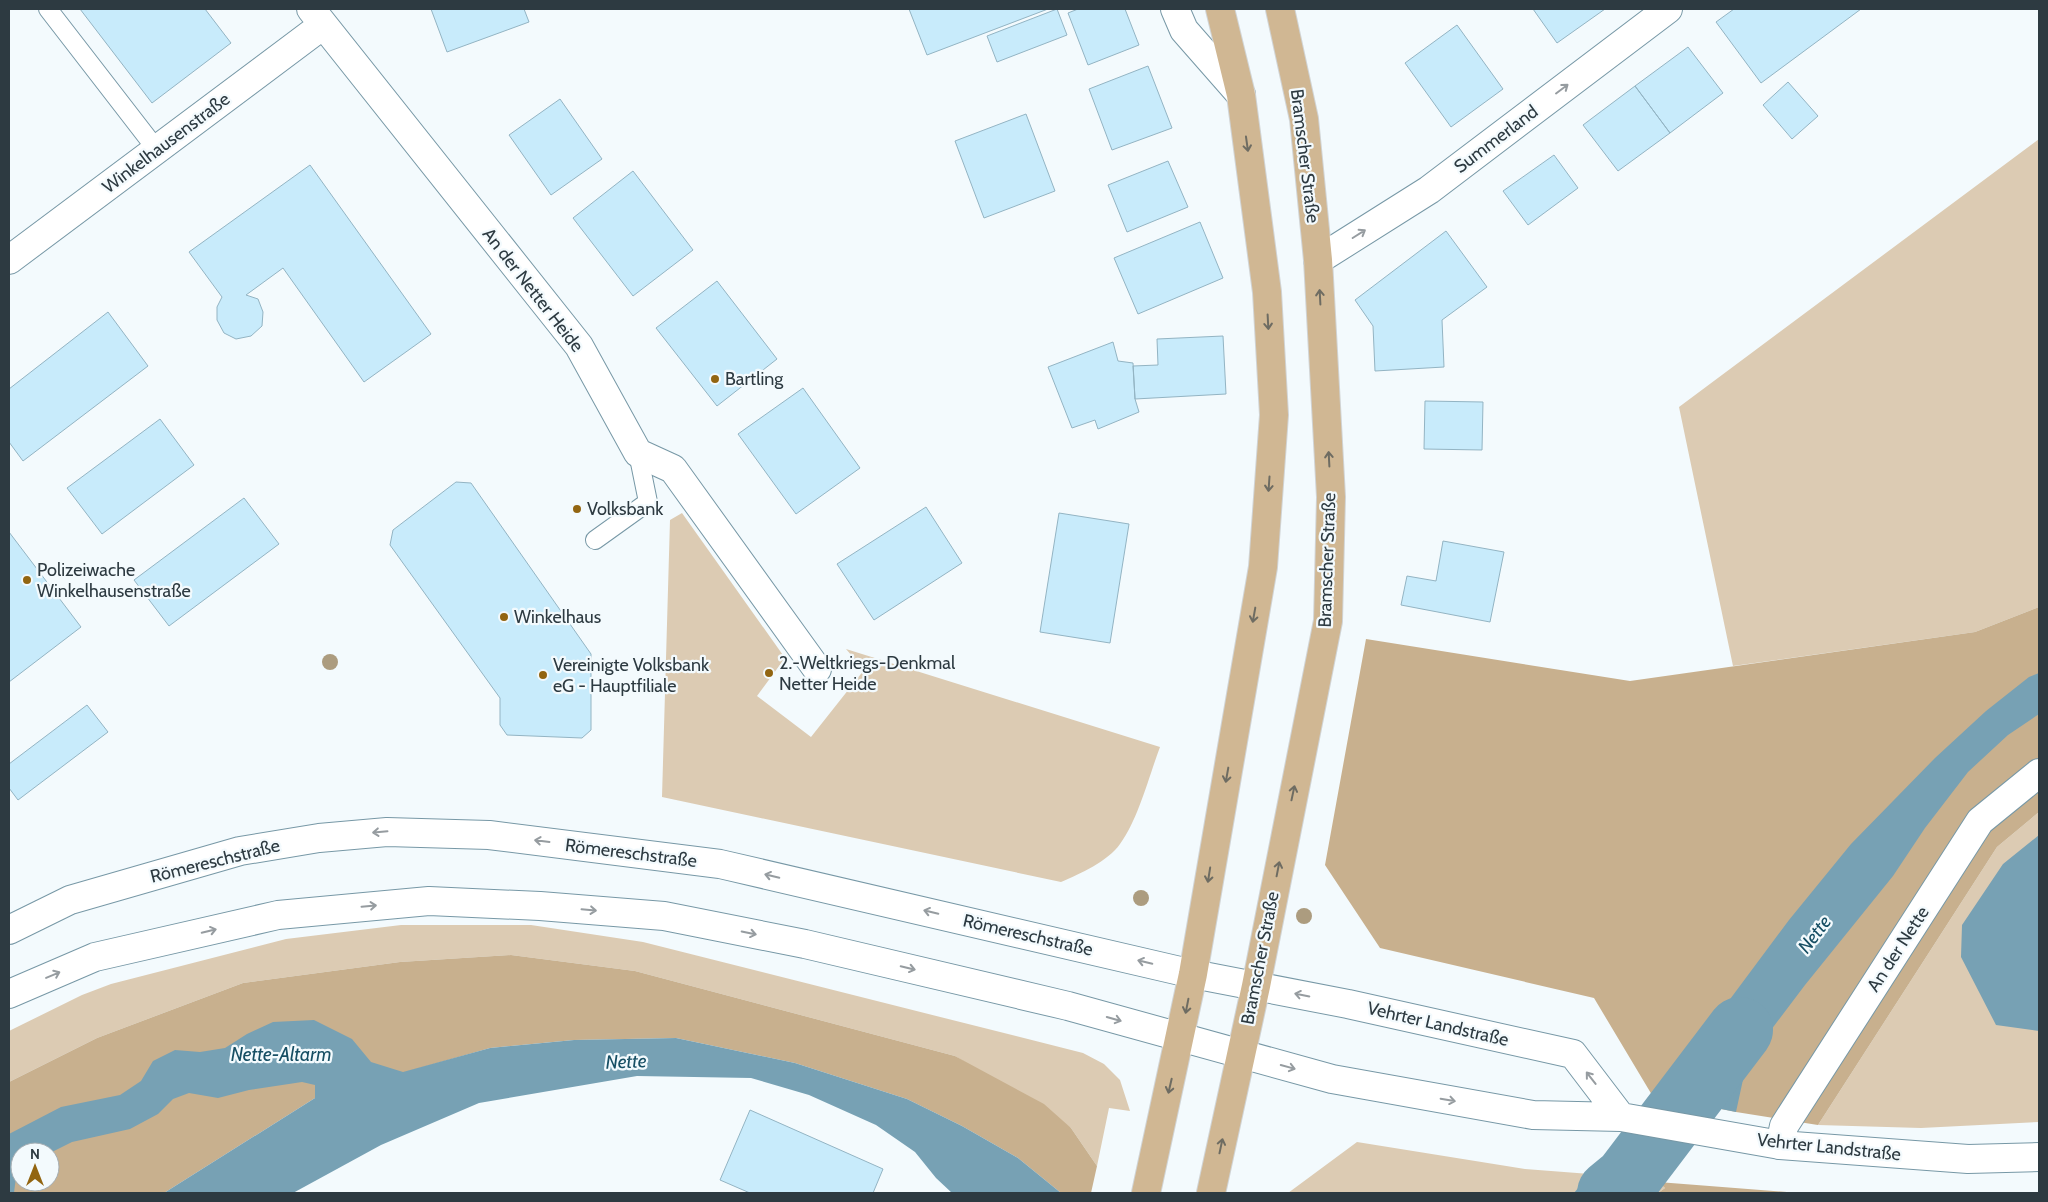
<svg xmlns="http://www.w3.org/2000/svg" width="2048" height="1202" font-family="Cabin,sans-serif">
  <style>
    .green { fill: #dccbb3 }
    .forest { fill: #c8b08e; fill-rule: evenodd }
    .water { fill: #77a1b4 }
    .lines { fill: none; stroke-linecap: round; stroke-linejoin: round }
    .river { stroke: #77a1b4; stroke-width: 66 }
    .building { fill: #c8ebfb; stroke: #93b4c3 }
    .service-casing { stroke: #7798a6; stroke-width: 20 }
    .minor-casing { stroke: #7798a6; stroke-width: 30 }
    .secondary-casing { stroke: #7798a6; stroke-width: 30 }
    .primary-casing { stroke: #d1d4d5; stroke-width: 30 }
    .service { stroke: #fff; stroke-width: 18 }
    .minor { stroke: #fff; stroke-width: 28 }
    .secondary { stroke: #fff; stroke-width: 28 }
    .primary { stroke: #d0b793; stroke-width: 28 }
    .tree { fill: #ac9c7f }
    .oneway { stroke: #969ca0 }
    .oneway2 { stroke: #6e6c62 }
    .poi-dot { fill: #926511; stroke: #f3fafd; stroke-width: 2 }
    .labels { text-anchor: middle; stroke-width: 4.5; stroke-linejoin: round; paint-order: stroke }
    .street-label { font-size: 18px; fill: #2d3a41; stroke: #f3fafd }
    .poi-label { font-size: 18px; fill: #2d3a41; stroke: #f3fafd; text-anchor: start }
    .water-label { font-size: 19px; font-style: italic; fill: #174f64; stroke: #f3fafd }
  </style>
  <rect width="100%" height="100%" fill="#f3fafd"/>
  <path class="green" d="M2039 139V607L1975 632 1733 666 1679 407Z
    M682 513 785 658 757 696 811 737 864 670 846 649 1160 747C1149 776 1138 820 1120 844 1108 861 1080 874 1061 882L662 797 670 520Z
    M2039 812V1122L1921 1128 1818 1125 1997 847Z
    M401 925H531L643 942 1083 1053 1104 1064 1120 1080 1130 1111 1109 1108 1097 1166 1071 1128 955 1056 635 971 511 955 400 962 243 983 97 1038 9 1082V1031L82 995 111 984 286 939Z
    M1357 1142 1525 1169 1590 1174 1658 1182 1665 1188 1658 1193H1288Z"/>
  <path class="forest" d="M2039 607V812L1997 847 1818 1125 1736 1112 1652 1095 1594 998 1380 948 1325 865 1366 639 1630 681 1975 632Z
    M511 955 635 971 955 1056 1044 1104 1071 1128 1097 1166 1091 1193H1061L1018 1158 962 1126 907 1099 795 1063 676 1038 574 1040 490 1048 315 1098 164 1193H9V1082L97 1038 243 983 400 962ZM20 1152H50V1182H20Z
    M1658 1182 1799 1193H1817H1658L1665 1188Z"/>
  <path class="water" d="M2039 673V714L2008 735 1968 772 1925 828 1893 876 1805 985 1768 1034 1744 1075 1736 1112 1652 1095 1687 1057 1789 920 1851 844 1935 758 1986 711 2029 677Z
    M2039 835V1031L1996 1025 1961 957 1962 925 2003 864Z
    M314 1020 352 1039 371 1062 403 1072 490 1048 574 1040 676 1038 795 1063 907 1099 962 1126 1018 1158 1061 1193H952L936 1178 915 1152 876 1125 809 1095 751 1078 637 1076 479 1103 381 1145 293 1193H164L315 1098V1085L302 1082 249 1090 218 1098 189 1093 173 1099 158 1114 130 1129 72 1142 50 1153 20 1152V1172L16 1177 14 1193H9V1134L61 1107 120 1095 141 1081 153 1061 175 1050 200 1052 225 1048 247 1034 273 1022Z
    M1590 1174 1658 1182 1646 1193H1574Z"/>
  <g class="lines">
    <path class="river" d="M1610 1193 1627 1179 1740 1030"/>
  </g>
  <path class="building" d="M80 9H205L231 43 152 103Z
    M431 9H524L529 22 447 52Z
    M909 9H1048L927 55Z
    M1057 9 1067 35 997 62 987 36Z
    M1078 9H1125L1139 45 1088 65 1068 13Z
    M1533 9H1605L1557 43Z
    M1734 9H1861L1761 83 1716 22Z
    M1457 25 1503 89 1451 127 1405 63Z
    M1688 47 1723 93 1670 133 1635 86Z
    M1148 66 1172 128 1112 150 1089 89Z
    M1788 82 1818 116 1792 139 1763 105Z
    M1635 86 1670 133 1618 171 1583 125Z
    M560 99 602 159 551 195 509 135Z
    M1026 114 1055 191 984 218 955 141Z
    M1554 155 1578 188 1528 225 1503 191Z
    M1168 161 1188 207 1127 232 1108 185Z
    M310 165 431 334 364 382 283 268 246 295 258 299 263 312 262 326 251 336 236 339 224 333 217 320V307L222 297 189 252Z
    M633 171 693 250 633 296 573 218Z
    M1200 222 1223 278 1138 314 1114 258Z
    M1446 231 1487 287 1442 320 1444 367 1375 371 1373 326 1355 300Z
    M717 281 777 359 717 406 656 328Z
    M108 312 148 366 23 461 9 442V389Z
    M1223 336 1226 394 1135 399 1133 366 1158 365 1157 339Z
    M1113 342 1118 361 1133 363 1135 399 1139 412 1098 429 1095 420 1072 428 1048 367Z
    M803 388 860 468 796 514 738 434Z
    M1425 401 1483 402 1482 450 1424 449Z
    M160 419 194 465 102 534 67 488Z
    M456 482 471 483 591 654V730L582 738 507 735 500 725V698L390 545 393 530Z
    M244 498 279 544 169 626 134 580Z
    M926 507 962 563 874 620 837 564Z
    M1059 513 1129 524 1110 643 1040 632Z
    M9 532 81 627 9 682Z
    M1443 541 1504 552 1490 622 1401 605 1407 576 1436 581Z
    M87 705 108 732 18 800 9 788V764Z
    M750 1110 883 1169 873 1193H750L720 1180Z"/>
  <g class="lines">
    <g class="service-casing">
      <path id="service" d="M48 9 157 150
        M595 540 648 502 638 453"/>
    </g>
    <g class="minor-casing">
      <path id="minor" d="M311 9 579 346 638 453 673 469 817 669
        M1175 9 1184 30 1241 95
        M9 260 323 25
        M1318 260 1429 190 1668 9
        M1780 1145 1784 1126 1980 821 2039 773"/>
    </g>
    <g class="secondary-casing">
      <path id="secondary" d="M9 930 70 900 240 851 319 838 387 832 489 835 720 864 1193 974 1348 1004 1573 1054 1621 1117
        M9 994 95 957 278 915 429 901 540 906 664 916 805 944 1068 1006 1332 1079 1533 1115 1621 1117 1780 1145 1968 1159 2039 1157"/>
    </g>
    <g class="primary-casing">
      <path id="primary" d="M1146 1193 1193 974 1263 567 1274 415 1267 292 1241 95 1220 9
        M1211 1193 1256 986 1328 621 1331 497 1318 260 1304 119 1280 9"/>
    </g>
    <use href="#service" class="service"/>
    <use href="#minor" class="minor"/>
    <use href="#secondary" class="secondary"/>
    <use href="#primary" class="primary"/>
  </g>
  <g class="tree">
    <circle cx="330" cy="662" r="8"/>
    <circle cx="1141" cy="898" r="8"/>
    <circle cx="1304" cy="916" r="8"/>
  </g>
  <defs><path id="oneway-shaft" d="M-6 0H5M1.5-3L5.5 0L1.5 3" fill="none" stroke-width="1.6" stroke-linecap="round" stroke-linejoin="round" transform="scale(1.25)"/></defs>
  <g class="oneway">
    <use href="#oneway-shaft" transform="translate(1562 89) rotate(-37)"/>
    <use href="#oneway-shaft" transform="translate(1359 234) rotate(-32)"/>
    <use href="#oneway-shaft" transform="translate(380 832) rotate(175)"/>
    <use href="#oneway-shaft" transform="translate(542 841) rotate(-173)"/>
    <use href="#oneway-shaft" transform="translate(772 876) rotate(-167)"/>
    <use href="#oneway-shaft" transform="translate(369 906) rotate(-5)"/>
    <use href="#oneway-shaft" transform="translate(589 910) rotate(5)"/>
    <use href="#oneway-shaft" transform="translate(931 912) rotate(-167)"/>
    <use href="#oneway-shaft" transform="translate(209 931) rotate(-13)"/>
    <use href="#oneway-shaft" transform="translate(749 933) rotate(12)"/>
    <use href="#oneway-shaft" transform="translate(1145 962) rotate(-167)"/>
    <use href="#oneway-shaft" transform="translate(908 968) rotate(13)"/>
    <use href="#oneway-shaft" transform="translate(53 975) rotate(-23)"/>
    <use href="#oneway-shaft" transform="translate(1302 995) rotate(-169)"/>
    <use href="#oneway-shaft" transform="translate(1114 1019) rotate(16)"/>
    <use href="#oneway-shaft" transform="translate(1288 1067) rotate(15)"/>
    <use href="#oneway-shaft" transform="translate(1591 1078) rotate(-128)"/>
    <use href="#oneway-shaft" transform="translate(1448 1100) rotate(10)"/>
  </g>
  <g class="oneway2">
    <use href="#oneway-shaft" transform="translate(1247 144) rotate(82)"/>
    <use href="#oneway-shaft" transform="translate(1320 297) rotate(-93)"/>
    <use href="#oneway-shaft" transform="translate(1268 322) rotate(87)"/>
    <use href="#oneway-shaft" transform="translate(1329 459) rotate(-93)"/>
    <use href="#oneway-shaft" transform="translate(1269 484) rotate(94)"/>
    <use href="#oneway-shaft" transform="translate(1254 615) rotate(100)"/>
    <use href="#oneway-shaft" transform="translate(1227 775) rotate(100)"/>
    <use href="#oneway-shaft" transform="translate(1293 793) rotate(-78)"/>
    <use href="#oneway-shaft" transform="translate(1278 869) rotate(-79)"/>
    <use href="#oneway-shaft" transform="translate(1209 875) rotate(99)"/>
    <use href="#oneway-shaft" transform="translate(1187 1006) rotate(101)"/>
    <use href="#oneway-shaft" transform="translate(1170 1086) rotate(103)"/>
    <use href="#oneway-shaft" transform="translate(1221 1146) rotate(-78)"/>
  </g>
  <g class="poi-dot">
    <circle cx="715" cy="379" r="5"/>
    <circle cx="577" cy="509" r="5"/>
    <circle cx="27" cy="580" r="5"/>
    <circle cx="504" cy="617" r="5"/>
    <circle cx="769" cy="673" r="5"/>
    <circle cx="543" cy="675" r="5"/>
  </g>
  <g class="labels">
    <g class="street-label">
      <text transform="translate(1496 139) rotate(-37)" y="6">Summerland</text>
      <text transform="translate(166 143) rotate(-37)" y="6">Winkelhausenstraße</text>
      <text transform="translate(1305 156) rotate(83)" y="6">Bramscher Straße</text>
      <text transform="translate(533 290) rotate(52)" y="6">An der Netter Heide</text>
      <text transform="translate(1327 560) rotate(-88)" y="6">Bramscher Straße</text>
      <text transform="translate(631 853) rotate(7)" y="6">Römereschstraße</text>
      <text transform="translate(215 861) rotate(-14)" y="6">Römereschstraße</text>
      <text transform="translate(1028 935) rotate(13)" y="6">Römereschstraße</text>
      <text transform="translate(1898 949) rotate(-57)" y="6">An der Nette</text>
      <text transform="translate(1260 958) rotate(-79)" y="6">Bramscher Straße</text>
      <text transform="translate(1438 1024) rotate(13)" y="6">Vehrter Landstraße</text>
      <text transform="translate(1829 1147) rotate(6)" y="6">Vehrter Landstraße</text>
    </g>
    <g class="poi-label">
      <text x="725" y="385">Bartling</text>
      <text x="587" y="515">Volksbank</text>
      <text x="37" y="576">Polizeiwache<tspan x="37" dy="21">Winkelhausenstraße</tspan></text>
      <text x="514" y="623">Winkelhaus</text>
      <text x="779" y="669">2.-Weltkriegs-Denkmal<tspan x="779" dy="21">Netter Heide</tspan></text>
      <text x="553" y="671">Vereinigte Volksbank<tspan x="553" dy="21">eG - Hauptfiliale</tspan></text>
    </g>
    <g class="water-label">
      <text transform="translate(1814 934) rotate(-53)" y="7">Nette</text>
      <text x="281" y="1061">Nette-Altarm</text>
      <text transform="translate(626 1061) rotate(-2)" y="7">Nette</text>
    </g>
  </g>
  <rect width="2048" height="1202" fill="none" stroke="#2d3a41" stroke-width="20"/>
  <g transform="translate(35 1167)"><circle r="24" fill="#f3fafd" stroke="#a4adb2"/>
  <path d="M0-4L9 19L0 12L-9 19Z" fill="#926511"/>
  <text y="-8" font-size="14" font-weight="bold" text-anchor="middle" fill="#2d3a41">N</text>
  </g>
</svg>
